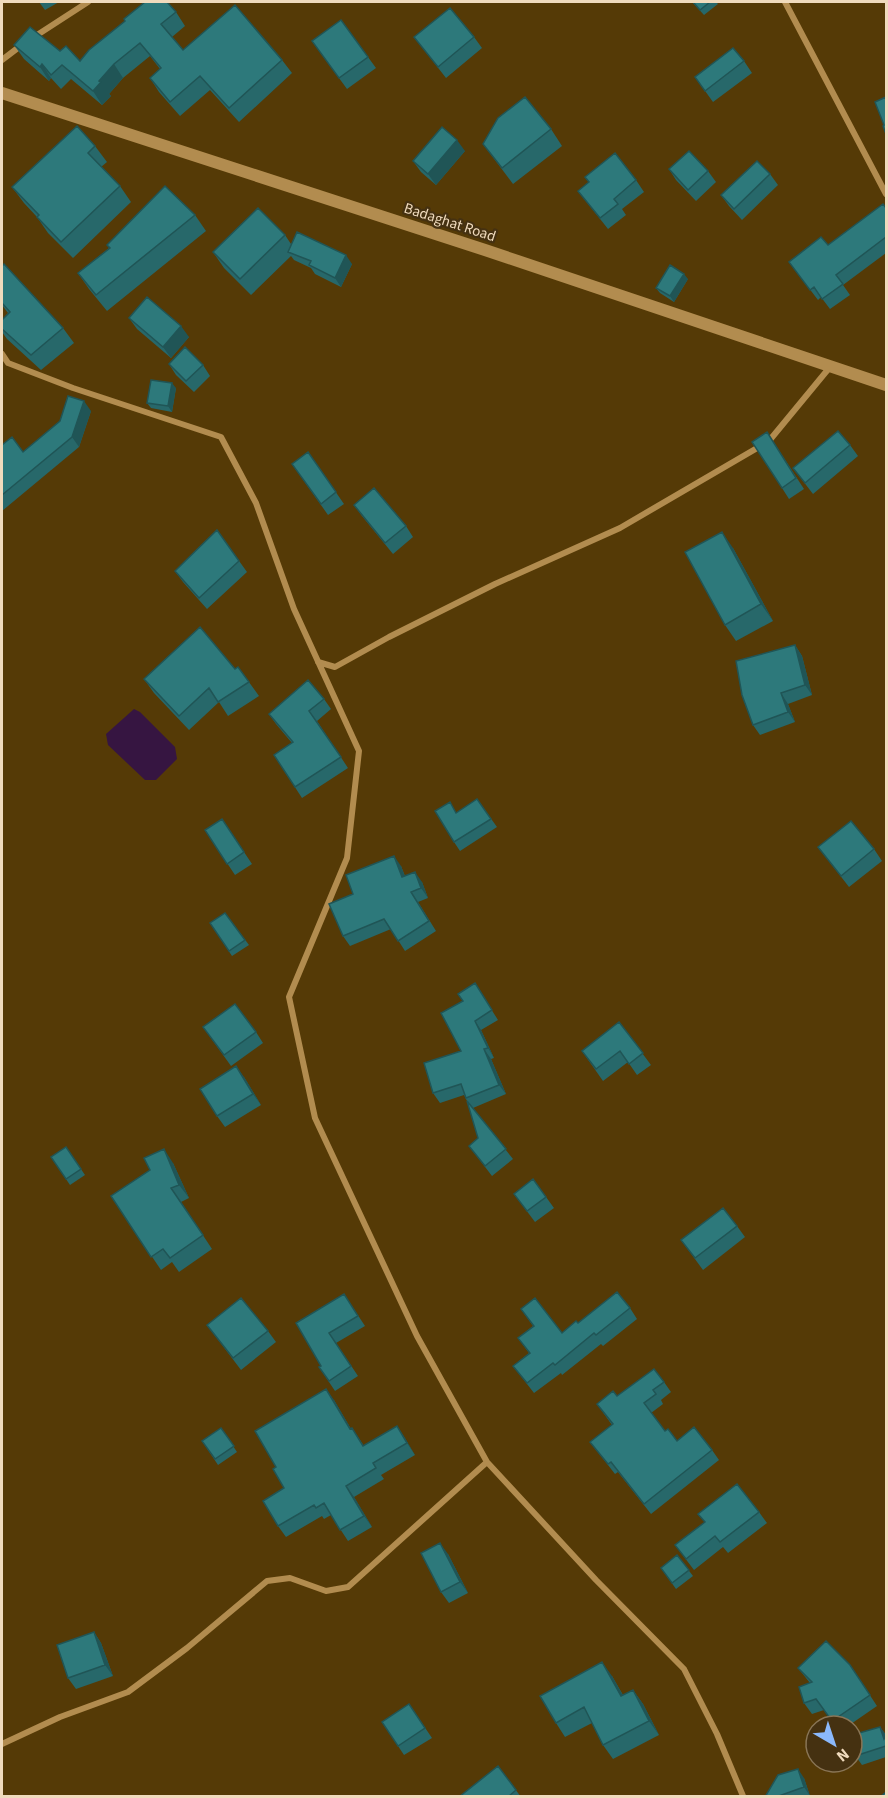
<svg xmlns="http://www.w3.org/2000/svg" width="888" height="1798" font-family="'Source Sans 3',sans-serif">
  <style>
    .water { fill: #361541 }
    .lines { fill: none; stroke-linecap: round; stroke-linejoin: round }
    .minor { stroke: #b28c4f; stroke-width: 6 }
    .secondary { stroke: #b28c4f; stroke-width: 12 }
    .wall { fill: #27686a }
    .shaded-wall { fill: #205556 }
    .building { fill: #2d797b; stroke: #205556; stroke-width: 1.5 }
    .labels { text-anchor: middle; stroke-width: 4.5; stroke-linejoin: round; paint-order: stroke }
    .street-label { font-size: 15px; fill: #f0dbbd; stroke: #453111 }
  </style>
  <rect width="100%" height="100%" fill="#553a06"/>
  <path class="water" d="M134 709 140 712 175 747 177 759 156 780H145L108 745 106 734Z"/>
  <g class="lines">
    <path class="minor" d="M785 2 886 194
      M34 37 88 2
      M2 60 23 44
      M2 354 8 363 73 388 221 437 256 503 294 609 359 751 347 858 289 997 315 1118 417 1336 487 1462 596 1580 684 1669 717 1734 743 1796
      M318 662 335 667 389 637 495 584 620 528 769 441 830 367
      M2 1744 60 1717 128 1692 187 1648 267 1581 290 1578 326 1591 348 1587 487 1462"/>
    <path class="secondary" d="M2 93 485 250 886 385"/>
  </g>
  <path class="wall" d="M39 2H59L45 10Z
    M692 2H716L718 4 704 15Z
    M176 12 185 26 172 37 183 50 282 60 292 73 239 122 210 90 180 116 159 92 150 78 160 69 150 56 123 78 109 94 111 96 102 105 71 79 61 89 51 78 49 81 24 59 14 45 60 51 80 61Z
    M341 20 376 68 347 89 312 41Z
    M414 37H474L482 48 446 78Z
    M744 61 752 73 713 102 695 77Z
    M551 129 562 146 513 184 483 144Z
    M95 146 107 162 101 167 120 186 131 202 73 258 48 233 37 217 24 203 12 187Z
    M465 151 436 185 421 172 413 161Z
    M669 169 708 171 716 182 696 201 676 180Z
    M770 174 778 185 742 220 729 206 721 195Z
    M636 180 644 192 622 209 626 215 608 229 578 191Z
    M886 208V253L843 285 850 295 830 309 821 297 818 300 789 262 828 245Z
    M195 215 206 231 107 311 89 289 78 273 109 248 107 245Z
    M285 235 291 244 352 264 341 287 315 274 311 268 294 260 291 256 251 295 224 268 213 252Z
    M2 266 63 328 74 343 41 370 7 339 2 332V320L8 313 2 305Z
    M688 279 674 302 660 293 656 288Z
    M129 318 189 337 171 358 137 329Z
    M169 364 203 365 210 376 194 392 176 375Z
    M176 388 172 412 151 408 147 403Z
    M91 411 79 447 2 511V444L23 452Z
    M767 432 804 489 789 499 782 488Z
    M850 445 858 456 813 494 793 468Z
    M308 452 344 504 328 515 292 464Z
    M354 505 406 526 413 537 393 554 362 516Z
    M217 530 247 572 207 609 183 582 175 571Z
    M733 548 773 621 736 641 725 625Z
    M795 645 802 656 812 695 788 704 795 722 760 735 753 725Z
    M238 667 259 696 228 716 219 702 189 730 154 693 144 679 235 669Z
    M324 699 331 709 317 721 348 768 302 798 274 755 292 743 276 724 269 714Z
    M477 799 497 827 460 851 454 842 457 813Z
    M222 819 252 864 235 875 205 830Z
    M818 847 874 849 882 861 849 887Z
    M401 866 405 876 422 882 428 898 418 902 436 931 405 951 391 929 350 946 343 936 353 894Z
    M225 913 249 945 232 956 210 923Z
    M481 993 498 1020 481 1030 494 1058 491 1059 506 1094 473 1108 513 1159 492 1176 469 1146 478 1138 468 1103 464 1095 440 1103 433 1093 461 1051Z
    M619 1022 651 1065 637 1075 628 1062 603 1081 582 1051Z
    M203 1027 256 1032 263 1043 231 1066Z
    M244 1077 261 1105 225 1127 217 1116Z
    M66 1147 85 1175 70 1185 51 1157Z
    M173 1163 189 1198 181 1202 212 1249 179 1272 172 1262 161 1270 111 1196Z
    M533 1179 554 1208 535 1222 514 1194Z
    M737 1226 745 1237 703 1270 681 1240Z
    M344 1294 365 1326 336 1343 358 1376 335 1391 319 1367 321 1366 296 1323Z
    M630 1308 637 1319 603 1346 601 1344 562 1375 561 1373 534 1393 513 1366 529 1353 518 1338 533 1326 521 1309 562 1333 578 1323Z
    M207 1325 268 1331 276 1342 241 1370Z
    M664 1382 671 1392 661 1400 663 1404 651 1413 665 1431 677 1441 712 1450 719 1460 651 1514 618 1472 615 1474 590 1442 612 1425 597 1404 617 1396Z
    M334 1400 351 1429 352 1428 364 1446 397 1426 415 1455 381 1475 384 1479 354 1497 372 1527 348 1541 331 1515 324 1519 322 1516 286 1537 278 1526 284 1488 276 1467Z
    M221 1428 237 1452 218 1465 202 1441Z
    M759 1512 767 1523 728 1553 723 1547 694 1570 675 1545Z
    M448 1554 468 1593 449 1603 441 1592Z
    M677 1555 693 1576 676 1589 661 1568Z
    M94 1632 101 1643 113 1676 76 1689 68 1678Z
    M850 1665 877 1706 848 1726H835L824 1710 812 1714 804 1703 810 1683 798 1668Z
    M612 1676 623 1695 633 1690 643 1704 659 1735 613 1759 603 1745 592 1723 565 1737 556 1723Z
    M409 1704 432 1738 404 1755 382 1722Z
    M880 1727 886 1735V1757L862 1765 852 1751Z
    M498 1766 521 1797H459Z
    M804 1778 810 1796 765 1797Z"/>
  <path class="shaded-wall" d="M42 64 51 78 49 81 40 67Z
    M114 64 123 78 109 94 111 96 102 105 93 91 99 81Z
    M457 140 465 151 436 185 428 174Z
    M346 255 352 264 341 287 335 278Z
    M684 274 688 279 674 302 670 296Z
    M181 326 189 337 171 358 163 347Z
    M172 383 176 388 172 412 168 406Z
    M84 401 91 411 79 447 72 437Z
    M722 532 733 548 773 621 761 604Z
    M795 645 802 656 812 695 805 685Z
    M781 693 788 704 795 722 788 712Z
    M394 856 401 866 409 887 402 877Z
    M415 872 422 882 428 898 421 888Z
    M475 1021 481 1030 494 1058 488 1048Z
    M484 1049 491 1059 506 1094 499 1085Z
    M236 1066 244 1077 261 1105 253 1094Z
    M164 1149 173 1163 189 1198 179 1185Z
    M326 1389 334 1400 358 1441 350 1429Z
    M397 1426 405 1438 415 1455 407 1443Z
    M346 1486 354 1497 372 1527 364 1516Z
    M440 1543 448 1554 468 1593 460 1582Z
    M94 1632 101 1643 113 1676 105 1665Z
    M602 1662 612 1676 631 1710 621 1696Z
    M633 1690 643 1704 659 1735 649 1721Z
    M880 1727 886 1735V1737L884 1739Z
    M798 1769 804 1778 810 1796 804 1787Z"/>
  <path class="building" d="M145 2H167L176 12 161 24 183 50 235 5 282 60 229 108 200 76 170 102 150 78 161 68 140 43 114 64 99 81 101 82 93 91 62 65 51 75 42 64 40 67 14 45 30 27 60 51 66 46 80 61 89 50 125 21 124 19Z
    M693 2H710L700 10Z
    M450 8 474 37 438 67 414 37Z
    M341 20 368 57 339 78 312 41Z
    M733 48 744 61 705 91 695 77Z
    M525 97 551 129 502 168 483 144 498 118Z
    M886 97V134L883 126 884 125 875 102Z
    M77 126 95 146 88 153 120 186 61 242 37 217 39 215 12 187Z
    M442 127 457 140 428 174 413 161Z
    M689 151 708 171 688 190 669 169Z
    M615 153 636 180 614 199 618 204 600 218 578 191 589 182 585 177Z
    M757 161 770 174 734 209 721 195Z
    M165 186 195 215 96 295 78 273 110 248 107 245Z
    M883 204 886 208V237L836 275 843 284 822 299 814 287 810 290 789 262 821 237 828 245Z
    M258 208 285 235 240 279 213 252Z
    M297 232 346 255 335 278 309 265 311 261 288 252Z
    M4 264 63 328 31 355 2 329V320L10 312 2 303V266Z
    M670 265 684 274 670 296 656 288Z
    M147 297 181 326 163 347 129 318Z
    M185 347 203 365 186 381 169 364Z
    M151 380 172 383 168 406 147 403Z
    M68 396 84 401 72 437 2 495V444V445L12 437 23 452 60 421Z
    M838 431 850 445 805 483 793 468Z
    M767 432 796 478 782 488 752 442Z
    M308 452 336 492 321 504 292 464Z
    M374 488 406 526 385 543 354 505Z
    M217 530 239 561 199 598 175 571Z
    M722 532 761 604 725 625 685 552Z
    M200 627 235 669 238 667 249 682 218 702 209 688 179 716 144 679Z
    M795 645 805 685 781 693 788 712 753 725 742 695 736 661Z
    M308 680 324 699 309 711 341 757 295 787 274 755 293 742 269 714Z
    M477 799 491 819 454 842 435 811 450 802 456 813Z
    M222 819 244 852 227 864 205 830Z
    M851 821 874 849 841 876 818 847Z
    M394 856 402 877 415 872 421 888 411 892 429 921 398 941 384 919 343 936 329 904 353 894 346 875Z
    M225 913 245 940 229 951 210 923Z
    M475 983 492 1010 475 1021 488 1048 484 1049 499 1085 466 1098 461 1084 433 1093 424 1063 461 1051 441 1013 463 1001 458 994Z
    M235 1004 256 1032 224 1055 203 1027Z
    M619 1022 643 1053 629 1064 620 1051 596 1069 582 1051Z
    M236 1066 253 1094 217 1116 200 1089Z
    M467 1101 506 1149 485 1166 469 1146 478 1138Z
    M66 1147 81 1169 66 1179 51 1157Z
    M164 1149 179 1185 171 1188 203 1235 170 1258 163 1249 151 1257 111 1196 150 1170 144 1158Z
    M533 1179 546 1197 527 1211 514 1194Z
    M723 1208 737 1226 695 1258 681 1240Z
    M617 1292 630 1308 596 1335 594 1333 555 1365 553 1363 527 1383 513 1366 530 1353 518 1338 534 1326 521 1309 535 1298 562 1333 576 1321 578 1323Z
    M344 1294 358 1316 329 1333 351 1366 329 1381 319 1367 321 1366 296 1323Z
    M241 1298 268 1331 233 1358 207 1325Z
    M654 1369 664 1382 653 1390 656 1394 644 1403 665 1431 668 1429 677 1441 694 1427 712 1450 644 1504 611 1462 608 1464 590 1442 613 1424 597 1404 613 1391 617 1396Z
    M326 1389 350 1429 352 1428 363 1446 397 1426 407 1443 373 1463 376 1468 346 1486 364 1516 340 1530 324 1503 316 1508 314 1505 278 1526 263 1501 284 1488 273 1469 276 1467 255 1431Z
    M221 1428 234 1446 215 1459 202 1441Z
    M737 1484 759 1512 720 1542 715 1536 686 1559 675 1545 705 1522 698 1514Z
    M440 1543 460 1582 441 1592 421 1553Z
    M677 1555 689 1570 672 1583 661 1568Z
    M94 1632 105 1665 68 1678 57 1645Z
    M826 1641 850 1665 870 1695 832 1721 816 1699 804 1703 799 1687 812 1682 798 1668Z
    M602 1662 621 1696 633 1690 649 1721 603 1745 584 1707 556 1723 540 1696Z
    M409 1704 425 1728 398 1746 382 1722Z
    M880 1727 884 1739 886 1736V1746L855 1756 852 1751V1735Z
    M498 1766 516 1790 508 1797H459Z
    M798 1769 804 1787 776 1797H765L778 1775Z
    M886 1792V1797H880Z"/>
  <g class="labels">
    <g class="street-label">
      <text transform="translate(450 222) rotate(18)" y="5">Badaghat Road</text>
    </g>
  </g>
  <rect width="888" height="1798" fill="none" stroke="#f0dbbd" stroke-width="6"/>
  <g transform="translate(834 1744) rotate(141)"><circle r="28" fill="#453111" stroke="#897556" stroke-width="1.5"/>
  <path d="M0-4.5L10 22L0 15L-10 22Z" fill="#8bb9fc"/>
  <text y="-9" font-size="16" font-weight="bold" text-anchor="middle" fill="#f0dbbd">N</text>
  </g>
</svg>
